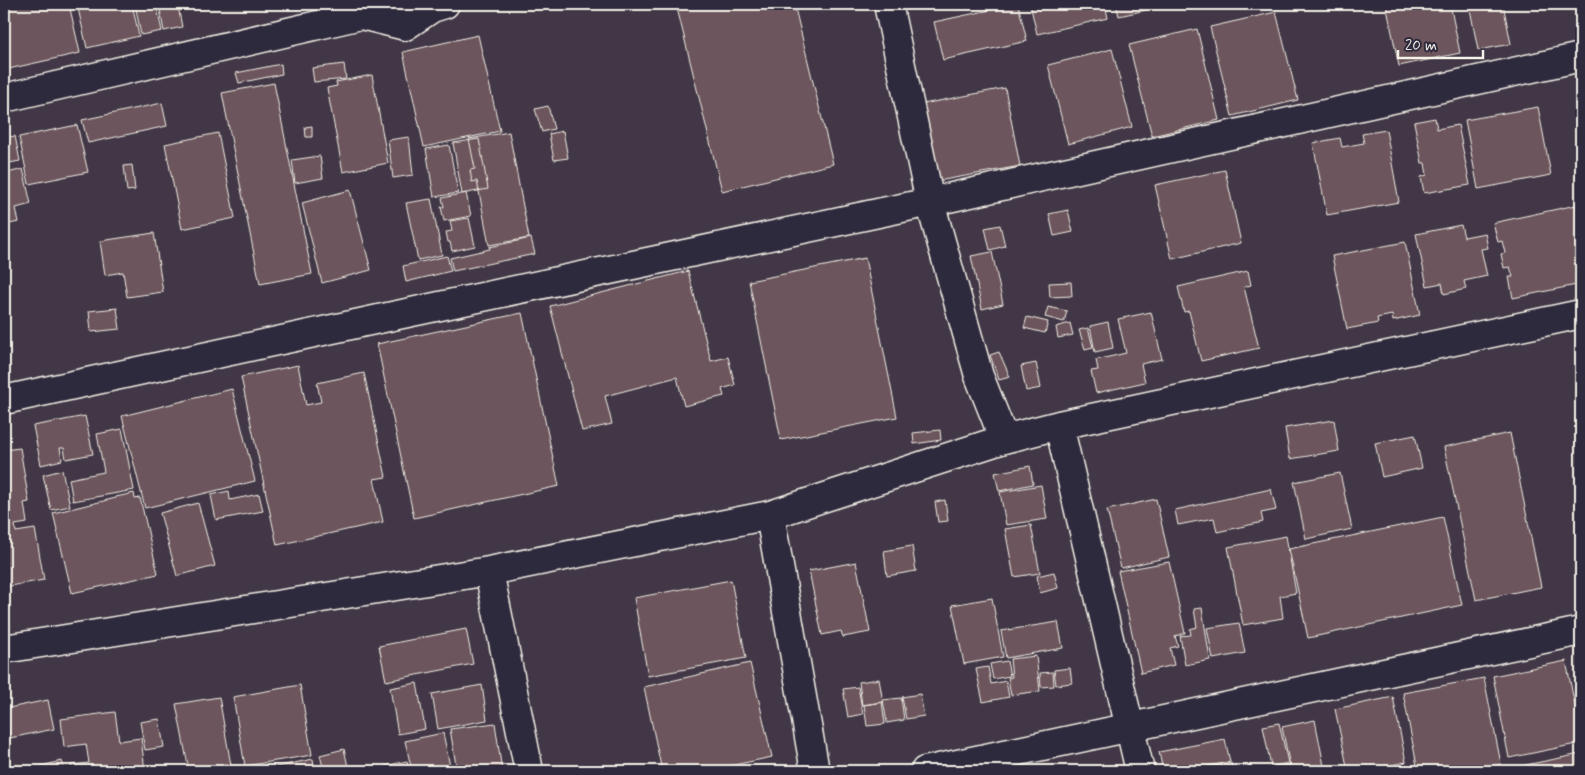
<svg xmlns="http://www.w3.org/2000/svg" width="1585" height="775" font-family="Mynerve,sans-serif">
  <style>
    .building { fill: #6c555b; stroke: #f4f1e8 }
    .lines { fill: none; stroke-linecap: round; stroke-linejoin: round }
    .street-casing { stroke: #f4f1e8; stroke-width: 31 }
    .street { stroke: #2f2a3d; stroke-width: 28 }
  </style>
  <rect width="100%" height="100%" fill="#413746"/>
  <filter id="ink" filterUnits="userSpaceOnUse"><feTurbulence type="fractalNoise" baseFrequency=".02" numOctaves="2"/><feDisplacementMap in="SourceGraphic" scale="10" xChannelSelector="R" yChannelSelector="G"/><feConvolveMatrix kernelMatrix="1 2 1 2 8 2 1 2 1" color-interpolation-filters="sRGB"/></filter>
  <g filter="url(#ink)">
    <path class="building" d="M4 4H69L80 53 4 70Z
      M77 4H132L139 36 87 48Z
      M135 4H156L162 31 141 35Z
      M157 4H179L158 8Z
      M676 4H794L833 164 722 191Z
      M1018 4 1027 41 943 60 934 22Z
      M1030 4H1105L1108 18 1037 34Z
      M1116 4H1173L1119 16Z
      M1386 4H1450L1460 53 1399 66Z
      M1469 4H1503L1511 44 1478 50Z
      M178 6 182 27 164 31 160 10Z
      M1276 12 1298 100 1232 116 1210 27Z
      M1197 29 1219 120 1152 136 1129 45Z
      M478 35 500 131 424 147 403 52Z
      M1112 49 1132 127 1068 144 1048 65Z
      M281 64 282 74 239 83 236 73Z
      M344 64 346 79 314 82 312 68Z
      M372 75 388 163 343 172 327 88 337 86 336 82Z
      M274 83 312 274 260 284 222 93Z
      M1005 88 1020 166 938 181 923 104Z
      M162 103 167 126 88 143 82 120Z
      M548 106 554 129 542 132 535 109Z
      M1538 107 1551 175 1478 189 1465 120Z
      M1435 118 1437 129 1458 125 1470 185 1424 193 1421 177 1427 175 1425 163H1422L1414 122Z
      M77 125 88 172 29 184 19 137Z
      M312 126V137H306L305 127Z
      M1386 130 1399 202 1327 215 1313 143 1340 138 1342 147 1364 143 1362 134Z
      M563 131 568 158 554 160 549 134Z
      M509 132 529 238 489 245 477 181 472 182 470 170 475 169 469 139Z
      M218 133 235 218 182 229 165 144Z
      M15 136 20 161 4 164V138Z
      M409 137 413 175 393 178 388 140Z
      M479 139 488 189 462 194 453 143Z
      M449 145 458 193 434 197 426 149Z
      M320 156 323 178 295 183 292 160Z
      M132 165 135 190 127 191 124 166Z
      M23 169 31 204 16 208 19 222 4 225V174Z
      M1225 170 1241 243 1172 259 1155 185Z
      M350 190 371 270 322 283 302 203Z
      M466 193 471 216 444 221 441 207H444L442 198Z
      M431 199 442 255 418 260 406 203Z
      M1576 205 1581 229V284L1513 298 1509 277H1513L1510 267 1504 268 1501 254 1505 253 1502 241 1498 242 1493 223Z
      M1068 210 1073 232 1054 236 1049 214Z
      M469 218 475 246 452 251 450 242H448L446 232 452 231 450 221Z
      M1000 225 1005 246 990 250 985 228Z
      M1461 225 1464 237 1485 233 1488 248 1481 249 1487 276 1464 281 1466 289 1444 294 1442 283 1427 286 1416 234Z
      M154 233 163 292 127 297 123 272 105 275 100 241Z
      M531 238 535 254 453 271 450 258 490 249 489 247Z
      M1405 242 1420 315 1393 321 1392 315 1377 318 1378 323 1347 329 1332 256Z
      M992 252 1003 304 982 309 971 256Z
      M447 256 451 271 406 282 403 266Z
      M865 258 897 417 781 440 749 281Z
      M688 271 711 361 728 357 735 385 722 389 724 396 684 406 677 377 605 396 612 424 582 431 550 306Z
      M1248 271 1251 285 1244 287 1259 348 1201 361 1189 311 1184 312 1178 287Z
      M1071 282 1072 296 1050 297 1049 283Z
      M1048 307 1067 311 1064 322 1045 317Z
      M117 308 120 329 91 332 89 311Z
      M1151 312 1162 359 1141 364 1145 382 1096 393 1091 371 1098 370 1096 360 1126 353 1118 319Z
      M522 313 559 486 414 518 377 344Z
      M1027 317 1048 322 1045 333 1024 328Z
      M1108 322 1113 348 1095 352 1090 326Z
      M1070 323 1073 335 1058 338 1056 327Z
      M1088 328 1093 347 1085 349 1079 330Z
      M999 352 1010 377 999 380 990 355Z
      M1036 363 1041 388 1026 391 1021 366Z
      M298 365 306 405 321 402 317 383 364 373 386 477 374 479 383 522 277 545 241 377Z
      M232 389 255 481 145 508 122 416Z
      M85 416 93 454 66 459 64 448H60L62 460 41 465 33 426Z
      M1334 420 1339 451 1290 459 1285 428Z
      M122 429 134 490 73 501 69 479 104 472 97 434Z
      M940 430 941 440 914 444 913 433Z
      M1510 433 1541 587 1476 600 1444 447Z
      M1415 435 1422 468 1382 477 1375 443Z
      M20 448 29 502 24 503 27 523 15 525 16 532 35 529 44 580 4 587V450Z
      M1030 466 1033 484 999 491 995 473Z
      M62 470 70 506 51 510 43 475Z
      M1340 473 1352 529 1306 539 1294 482Z
      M1041 485 1047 519 1006 525 1000 492Z
      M1271 489 1276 510 1261 513 1263 522 1217 532 1214 518 1178 525 1175 510Z
      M229 491 230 500 259 494 263 511 216 520 211 495Z
      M134 493 135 499 140 498 158 574 72 593 53 513 116 498V497Z
      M1156 499 1169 557 1121 568 1107 510Z
      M945 500 948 521 938 522 935 502Z
      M198 503 215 566 177 576 160 513Z
      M1443 517 1462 605 1308 638 1289 549Z
      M1031 525 1040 573 1014 577 1005 529Z
      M1286 536 1296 593 1280 596 1283 618 1243 625 1228 547Z
      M912 546 916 571 887 576 884 551Z
      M856 562 870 632 843 637 841 631 822 635 809 571Z
      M1169 562 1185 633 1175 636 1178 646 1170 648 1174 665 1141 673 1118 571Z
      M1054 572 1058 588 1040 593 1037 576Z
      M731 580 746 658 648 676 634 598Z
      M992 598 1003 657 964 664 952 605Z
      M1202 608 1210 660 1185 665 1180 636 1191 635 1190 629 1197 627 1194 609Z
      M1058 622 1063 648 1006 658 1001 631Z
      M1239 623 1245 653 1213 659 1207 628Z
      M466 629 473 664 386 681 379 646Z
      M1036 656 1040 691 1011 695 1008 678 1012 677 1010 659Z
      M1007 661 1010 676 993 679 990 664Z
      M1566 661 1581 736V743L1509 758 1493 676Z
      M750 663 772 757 706 771H696L695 767 675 771H662L644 687Z
      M988 667 991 684 1006 681 1009 697 983 702 976 669Z
      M1070 668 1072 683 1056 685 1054 670Z
      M1053 672 1054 686 1041 687 1040 673Z
      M1484 678 1501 764 1466 771H1418L1403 693Z
      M879 679 883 702 862 705 859 682Z
      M417 683 425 729 398 734 390 688Z
      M300 685 312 755 245 766 233 697Z
      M482 685 487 720 438 729 432 694Z
      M858 687 863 714 848 717 843 689Z
      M920 694 924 716 906 719 902 697Z
      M219 697 232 771H189L176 704Z
      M1393 697 1406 762 1362 771H1348L1335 709Z
      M901 698 904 720 887 723 883 700Z
      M48 700 54 729 10 738 4 709Z
      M882 702 885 724 867 726 864 705Z
      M115 712 119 741 141 738 145 771H72L71 765 89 763 86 744 64 747 61 719Z
      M159 719 164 747 145 750 140 722Z
      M1315 720 1325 771H1291L1282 727Z
      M495 723 502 771H457L450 729Z
      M1279 723 1288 763 1271 767 1263 726Z
      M443 733 451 771H412L405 741Z
      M1225 739 1230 762 1179 771H1163L1159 752Z
      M344 749 349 771H324L320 755Z
      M1580 754 1581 771H1501V770Z
      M313 759 315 771H257Z
      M62 761 65 771H19Z
      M407 761 409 771H386L385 766Z
      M1231 763 1233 771 1190 770Z
      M1288 765 1289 771H1273L1272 768Z"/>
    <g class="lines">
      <g class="street-casing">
        <path id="street" d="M888 4 930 202 979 376 1004 439
          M4 98 361 15 405 26 432 8 445 4
          M4 400 388 317 930 202 1581 57
          M1059 425 1140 771
          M770 515 815 771
          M489 571 529 771
          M4 649 489 571 770 515 1004 439 1059 425 1581 314
          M925 771 1581 631"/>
      </g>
      <use href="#street" class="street"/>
    </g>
  </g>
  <rect width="1585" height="775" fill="none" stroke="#2f2a3d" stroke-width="20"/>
  <rect x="10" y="10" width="1565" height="755" fill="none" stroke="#f4f1e8" stroke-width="2" filter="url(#ink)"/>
  <path d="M1398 50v8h85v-8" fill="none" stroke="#f4f1e8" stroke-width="2.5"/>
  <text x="1405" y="50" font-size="15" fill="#f4f1e8" stroke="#2f2a3d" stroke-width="4" paint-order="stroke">20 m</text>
</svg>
